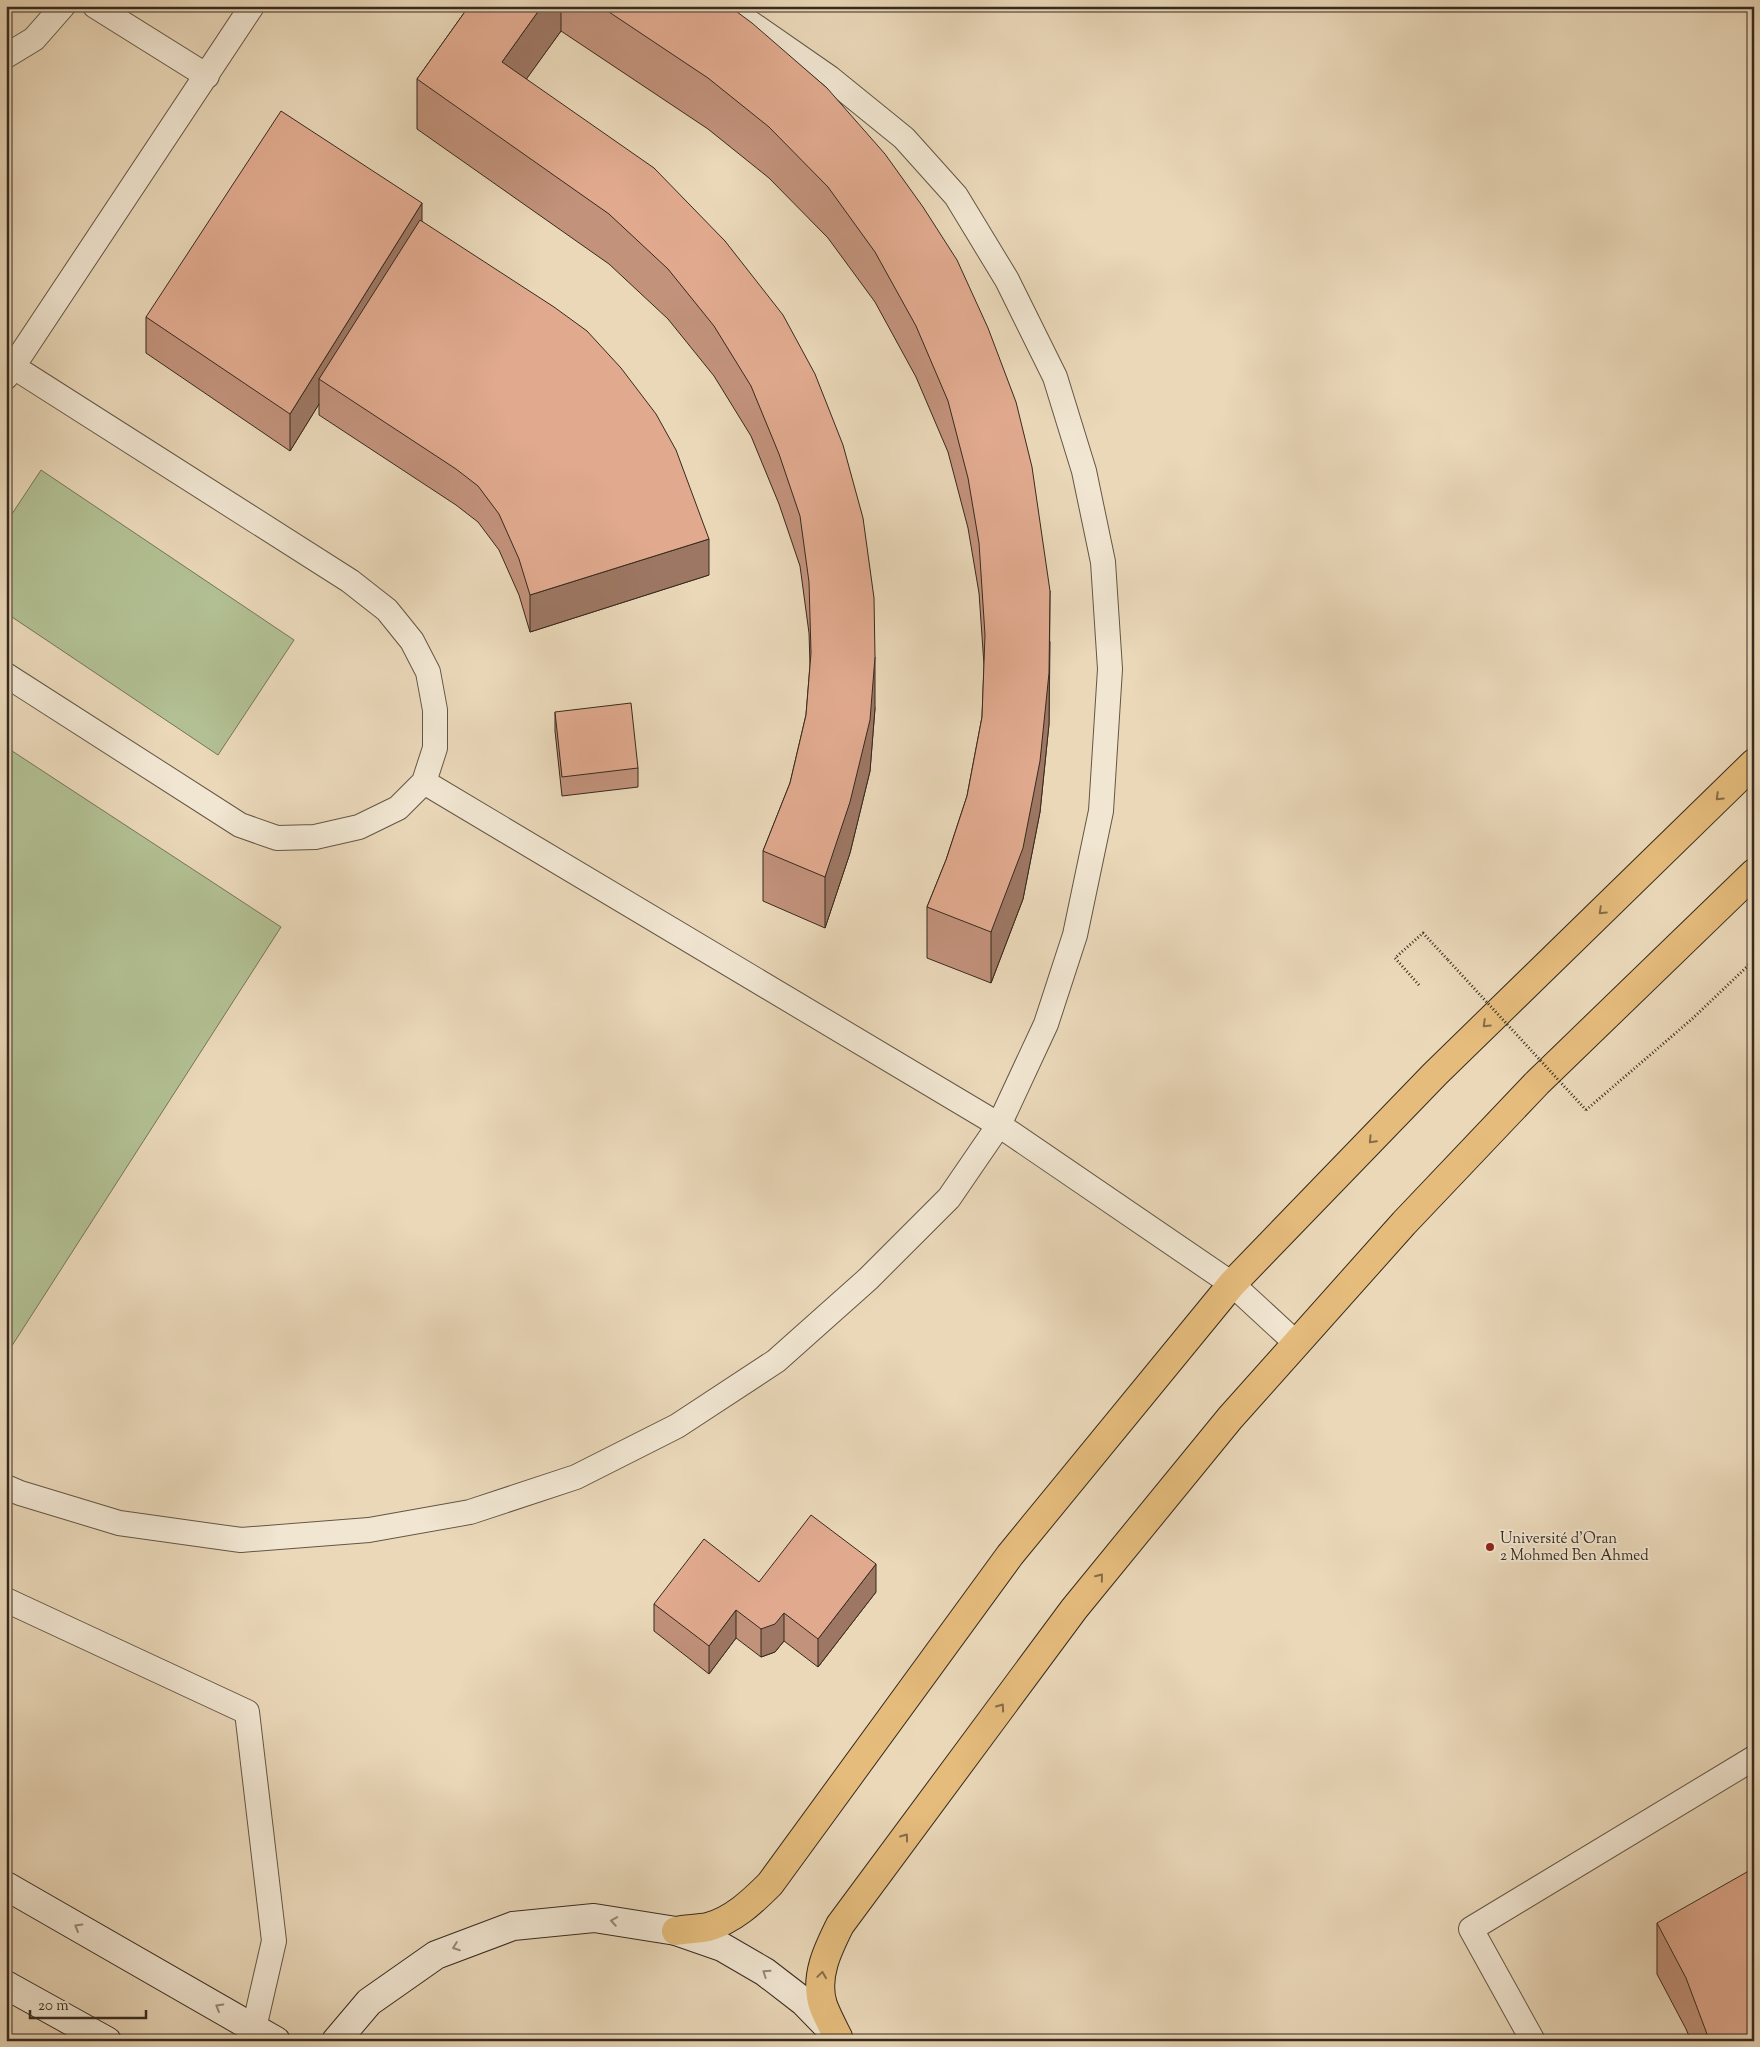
<svg xmlns="http://www.w3.org/2000/svg" width="1760" height="2047" font-family="'Sorts Mill Goudy',serif">
  <style>
    .green { fill: #b2c093; stroke: #747558 }
    .lines { fill: none; stroke-linecap: round; stroke-linejoin: round }
    .lane-casing { stroke: #645645; stroke-width: 26 }
    .secondary-casing { stroke: #372a1e; stroke-width: 30 }
    .highway-casing { stroke: #372a1e; stroke-width: 30 }
    .path { stroke: #372a1e; stroke-width: 3; stroke-dasharray: 1 2.5; stroke-linecap: butt }
    .lane { stroke: #f1e6d2; stroke-width: 24 }
    .secondary { stroke: #f1e6d2; stroke-width: 28 }
    .highway { stroke: #e5bc7c; stroke-width: 28 }
    .path-bridge { stroke: #372a1e; stroke-width: 3; stroke-dasharray: 1 2.5; stroke-linecap: butt }
    .wall { fill: #c2927b; stroke: #372a1e }
    .shaded-wall { fill: #9e7764; stroke: #372a1e }
    .building { fill: #e1aa8f; stroke: #372a1e }
    .oneway { stroke: #856c48 }
    .oneway2 { stroke: #948878 }
    .poi-dot { fill: #8f2418; stroke: #f1e6d2; stroke-width: 2 }
    .labels { text-anchor: middle; stroke-width: 4; stroke-linejoin: round; paint-order: stroke }
    .poi-label { font-size: 15px; fill: #372a1e; stroke: #f1e6d2; text-anchor: start }
  </style>
  <rect width="100%" height="100%" fill="#ead8b9"/>
  <filter id="stains"><feTurbulence type="fractalNoise" baseFrequency=".004" numOctaves="4"/><feColorMatrix values="0 0 0 0 .2 0 0 0 0 .09 0 0 0 0 .02 0 0 0 .5 -.17"/></filter>
  <radialGradient id="worn" r=".72"><stop offset=".6" stop-color="#630" stop-opacity="0"/><stop offset="1" stop-color="#630" stop-opacity=".3"/></radialGradient>
  <path class="green" d="M41 470 294 640 218 755 6 613V523Z
    M6 747 281 927 6 1355Z"/>
  <g class="lines">
    <g class="lane-casing">
      <path id="lane" d="M95 6 207 76
        M6 56 34 39 63 6
        M6 362 350 581 387 610 412 641 428 672 435 710V748L424 782 398 808 359 827 315 837 277 838 240 825 6 675
        M6 377 252 6
        M424 782 999 1125 1232 1284 1296 1343
        M6 1487 20 1493 119 1523 241 1540 369 1530 470 1512 576 1477 677 1426 776 1361 868 1279 949 1198 999 1125 1046 1024 1075 935 1101 811 1110 669 1103 562 1084 471 1055 377 1007 280 956 196 904 138 830 78 726 6
        M6 1600 247 1712 274 1941 254 2028
        M1533 2041 1471 1929 1754 1758"/>
    </g>
    <g class="secondary-casing">
      <path id="secondary" d="M6 1886 276 2041
        M6 1985 107 2041
        M336 2041 369 2002 436 1955 513 1926 594 1918 676 1931 722 1947 765 1972 804 2002 835 2034"/>
    </g>
    <g class="highway-casing">
      <path id="highway" d="M676 1931C686 1929 698 1929 708 1927 733 1920 752 1902 770 1884L1010 1555 1232 1284 1435 1074 1754 763
        M838 2037C833 2027 827 2016 823 2005 814 1977 828 1949 840 1925L1074 1609 1230 1418 1404 1223 1537 1083 1754 873"/>
    </g>
    <path class="path" d="M1419 985 1395 958 1423 933 1448 960
      M1586 1110 1692 1019 1754 960"/>
    <use href="#lane" class="lane"/>
    <use href="#secondary" class="secondary"/>
    <use href="#highway" class="highway"/>
    <path class="path-bridge" d="M1448 960 1586 1110"/>
  </g>
  <path class="wall" d="M469 6H729L827 88 1050 642 1049 724 1040 812 1023 899 991 983 927 958V907L946 860 967 796 982 717 984 665 979 593 968 528 948 452 916 377 875 302 828 238 769 178 708 129 561 31 526 79 725 241 875 708 870 771 850 853 825 928 763 901V851L790 783 806 715 810 665 809 633 800 566 779 504 751 436 714 376 668 319 609 264 417 129V79Z
    M422 221 709 575 530 632 519 595 499 550 478 522 456 505 319 415V404L290 451 146 353V317Z
    M555 712 638 768V787L562 796 555 731Z
    M759 1582 876 1592 818 1667 784 1641 775 1652 761 1657 736 1638 709 1674 654 1631V1604Z
    M1657 1923 1754 2041H1691L1686 2029 1657 1974Z"/>
  <path class="shaded-wall" d="M542 6H561V31L502 113V62Z
    M422 203V239L319 379V404L290 451V414Z
    M709 539V575L530 632V595Z
    M1050 591 1049 724 1040 812 1023 899 991 983V932Z
    M875 657V708L870 771 850 853 825 928V877Z
    M876 1564V1592L818 1667V1639Z
    M736 1610V1638L709 1674V1646Z
    M784 1613V1641L775 1652 761 1657V1629Z"/>
  <path class="building" d="M469 6H542L502 62 654 168 725 241 783 315 815 374 843 445 863 518 874 598 875 657 870 720 850 802 825 877 763 851 790 783 806 715 811 653 809 582 800 516 779 454 751 386 714 326 668 269 609 214 417 79Z
    M600 6H729L752 23 827 88 885 154 923 207 957 260 988 328 1016 402 1032 467 1050 591 1049 673 1040 761 1023 848 991 932 927 907 946 860 967 796 982 717 985 635 979 543 968 478 948 401 916 326 875 252 828 187 769 127 708 78Z
    M281 111 422 203 290 414 146 317Z
    M420 220 554 307 587 331 621 368 656 414 676 450 709 539 530 595 519 559 499 514 478 486 456 469 319 379Z
    M631 703 638 768 562 777 555 712Z
    M811 1515 876 1564 818 1639 784 1613 775 1624 761 1629 736 1610 709 1646 654 1604 704 1539 759 1582Z
    M1754 1868V2041H1712L1707 2034 1686 1978 1657 1923Z"/>
  <defs><path id="oneway-chevron" d="M-2-3.5L2.5 0L-2 3.5" fill="none" stroke-width="1.6" stroke-linecap="round" stroke-linejoin="round" transform="scale(1.25)"/></defs>
  <g class="oneway">
    <use href="#oneway-chevron" transform="translate(1719 797) rotate(136)"/>
    <use href="#oneway-chevron" transform="translate(1602 911) rotate(136)"/>
    <use href="#oneway-chevron" transform="translate(1486 1024) rotate(136)"/>
    <use href="#oneway-chevron" transform="translate(1372 1140) rotate(134)"/>
    <use href="#oneway-chevron" transform="translate(1100 1577) rotate(-51)"/>
    <use href="#oneway-chevron" transform="translate(1001 1707) rotate(-54)"/>
    <use href="#oneway-chevron" transform="translate(905 1837) rotate(-54)"/>
    <use href="#oneway-chevron" transform="translate(822 1975) rotate(-82)"/>
  </g>
  <g class="oneway2">
    <use href="#oneway-chevron" transform="translate(614 1921) rotate(-171)"/>
    <use href="#oneway-chevron" transform="translate(78 1927) rotate(-150)"/>
    <use href="#oneway-chevron" transform="translate(456 1947) rotate(160)"/>
    <use href="#oneway-chevron" transform="translate(766 1973) rotate(-146)"/>
    <use href="#oneway-chevron" transform="translate(219 2007) rotate(-150)"/>
  </g>
  <circle class="poi-dot" cx="1490" cy="1547" r="5"/>
  <g class="labels">
    <g class="poi-label">
      <text x="1500" y="1543">Université d'Oran<tspan x="1500" dy="17">2 Mohmed Ben Ahmed</tspan></text>
    </g>
  </g>
  <rect width="1760" height="2047" fill="none" stroke="#ead8b9" stroke-width="25"/>
  <rect x="8" y="8" width="1745" height="2032" fill="none" stroke="#372a1e" stroke-width="2.5"/>
  <rect x="12" y="12" width="1735" height="2022" fill="none" stroke="#372a1e"/>
  <path d="M30 2010v8h116v-8" fill="none" stroke="#372a1e" stroke-width="2.5"/>
  <text x="38" y="2010" font-size="15" fill="#372a1e" stroke="#f1e6d2" stroke-width="4" paint-order="stroke">20 m</text>
  <rect width="100%" height="100%" filter="url(#stains)"/>
  <rect width="100%" height="100%" fill="url(#worn)"/>
</svg>
